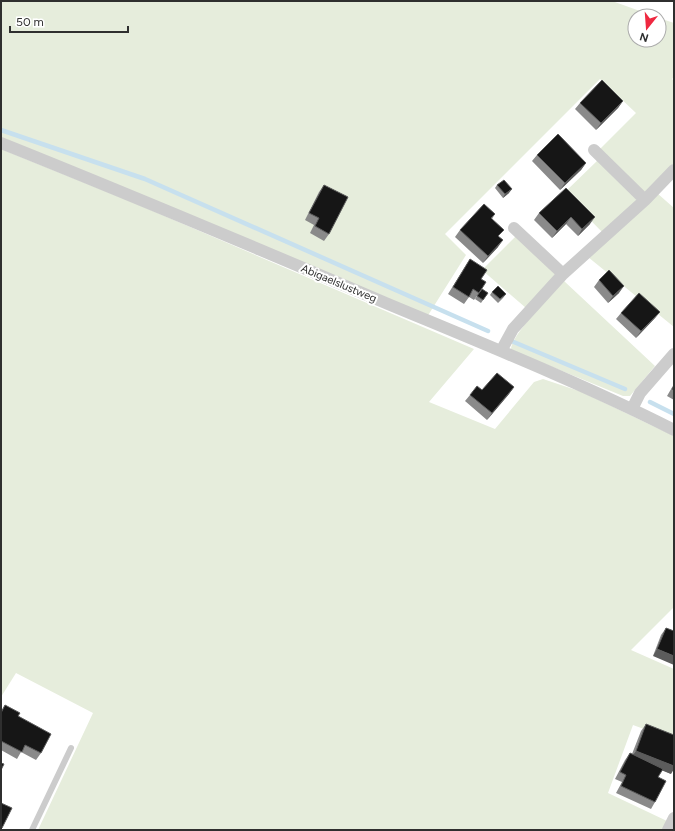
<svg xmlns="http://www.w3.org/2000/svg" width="675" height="831" font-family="Figtree,sans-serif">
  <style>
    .grass { fill: #e6eddc }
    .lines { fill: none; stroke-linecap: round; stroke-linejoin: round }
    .stream { stroke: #c7e0ee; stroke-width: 4.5 }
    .service { stroke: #ccc; stroke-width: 6 }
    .minor { stroke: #ccc; stroke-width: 12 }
    .wall { fill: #8a8a8a }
    .shaded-wall { fill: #5c5c5c }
    .building { fill: #161616; stroke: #5c5c5c }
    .labels { text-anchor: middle; stroke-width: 4; stroke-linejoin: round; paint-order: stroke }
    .street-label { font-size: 11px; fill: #2f2f2f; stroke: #fff }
  </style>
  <rect width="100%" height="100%" fill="#fff"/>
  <path class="grass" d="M1 1H612L654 16H635V40H659V18L674 23V77L672 79 674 81V163L645 194 600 149 636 113 600 79 445 234 466 255 427 317 1 139Z
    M1 149 132 202 474 349 429 402 495 429 534 382 543 379 582 392 674 436V607L631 650 674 669V740L633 725 608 793 667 821 662 830H38L93 713 16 673 1 697Z
    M598 160 640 200 603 233 564 193Z
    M657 193 674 208V327L588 257Z
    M517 235 556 275 526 308 482 270Z
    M564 281 655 366 630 396H623L511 350C510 336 553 293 564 281Z"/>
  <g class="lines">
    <path class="stream" d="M1 130 145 179 488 331
      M509 340 625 389
      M650 402 674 414"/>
    <path class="service" d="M32 830 71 748"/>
    <path class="minor" d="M1 143C131 195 259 249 388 304 484 344 581 383 674 430
      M594 150 645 200
      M514 228 563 274
      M501 351 513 329 563 274 645 200 674 170
      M632 409 640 393 674 354
      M668 830 674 818"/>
  </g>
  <path class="wall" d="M623 101 618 108 596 130 575 109 580 103Z
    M537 155 586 163 581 170 560 190 532 161Z
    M324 185 329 234 324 241 310 233 314 225 305 220 319 192Z
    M497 185 509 193 503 198 495 188Z
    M566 188 590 224 578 236 566 224 552 238 534 220 539 213Z
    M495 214 492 219 499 236 498 247 483 263 455 237 460 230Z
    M470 259 481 279 479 293 474 300 469 297 464 304 448 294Z
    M599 280 619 293 608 303 594 287Z
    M482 289 488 293 481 303 475 299Z
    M492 292 506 294 503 298 498 303 490 295Z
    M660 312 655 318 636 338 616 319 621 313Z
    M674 384V400L667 396Z
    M514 387 509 394 487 420 465 401 470 395 482 390Z
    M666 628 674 631 653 656 661 635Z
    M5 705 18 716 41 753 36 760 21 752 17 759 1 750V711Z
    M646 724 671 774 662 770 658 777 655 802 651 809 616 793 622 782 615 779 625 760 630 753 632 754 641 731Z"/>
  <path class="shaded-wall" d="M623 101 618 108 596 130 601 123Z
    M586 163 581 170 560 190 565 183Z
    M512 189 509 193 503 198 505 194Z
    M571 217 566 224 552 238 557 231Z
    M595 217 590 224 578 236 582 229Z
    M503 240 498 247 483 263 488 256Z
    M624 286 619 293 608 303 613 296Z
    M660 312 655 318 636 338 641 331Z
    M514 387 509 394 487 420 492 413Z
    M657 649 674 656V665L653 656Z
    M636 751 674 766V769L671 774 631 758Z"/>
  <path class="building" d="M602 80 623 101 601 123 580 103Z
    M558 134 586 163 565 183 537 155Z
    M504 180 512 189 505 194 497 185Z
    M324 185 348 197 329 234 315 226 319 218 309 213Z
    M566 188 595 217 582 229 571 217 557 231 539 213Z
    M484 204 495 214 491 218 504 230 498 236 503 240 488 256 460 230Z
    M470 259 487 270 481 279 486 282 479 293 473 289 469 297 453 287Z
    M609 270 624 286 613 296 599 280Z
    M498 286 506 294 500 299 492 292Z
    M482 289 488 293 483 300 477 296Z
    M639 293 660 312 641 331 621 313Z
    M497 373 514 387 492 413 470 395 477 386 482 390Z
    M674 386V390L672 389Z
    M666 628 674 631V656L657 649Z
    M5 705 20 713 18 716 51 734 41 753 25 745 22 752 1 741V713Z
    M646 724 674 735V766L636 751Z
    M630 753 663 769 658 777 666 781 655 802 621 786 626 775 620 772Z
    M1 763 4 764 1 770Z
    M1 803 12 808 2 828H1Z"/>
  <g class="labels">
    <g class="street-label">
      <text transform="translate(339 283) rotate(23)" y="4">Abigaelslustweg</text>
    </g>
  </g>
  <rect width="675" height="831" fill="none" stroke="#2f2f2f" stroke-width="4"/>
  <g transform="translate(647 28) rotate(197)"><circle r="19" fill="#ffffff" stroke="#acacac"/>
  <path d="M0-3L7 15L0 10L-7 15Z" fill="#ef2840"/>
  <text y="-6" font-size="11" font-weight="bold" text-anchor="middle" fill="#2f2f2f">N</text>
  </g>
  <path d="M10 26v6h118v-6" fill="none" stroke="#2f2f2f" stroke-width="2"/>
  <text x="16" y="26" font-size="12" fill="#2f2f2f" stroke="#ffffff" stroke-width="3" paint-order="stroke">50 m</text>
</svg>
